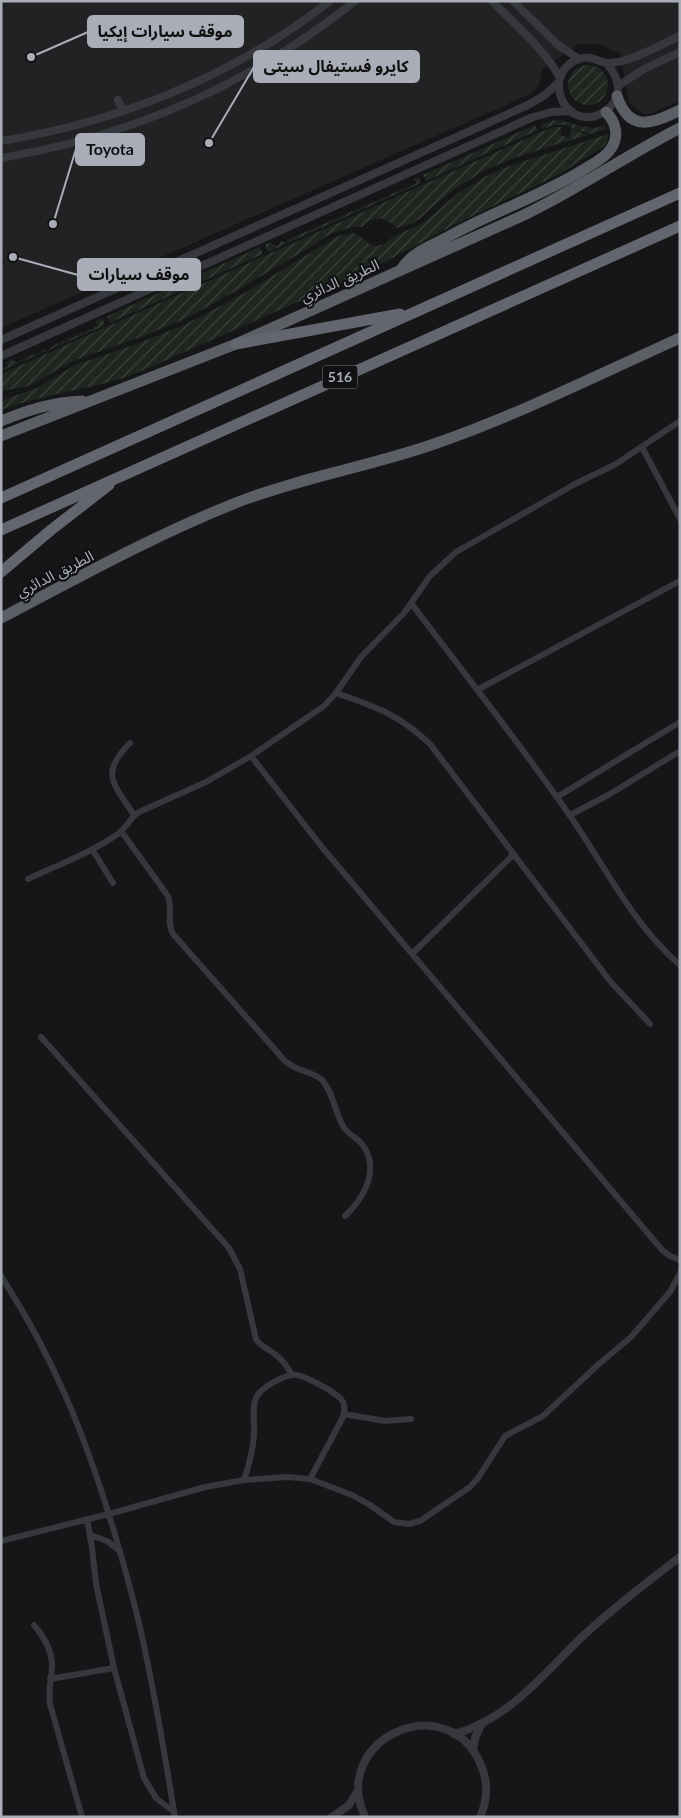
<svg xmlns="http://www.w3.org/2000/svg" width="681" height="1818" font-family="Lato,'Noto Sans Arabic',sans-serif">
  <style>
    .built { fill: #222225 }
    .garden { fill: url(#garden-furrows) }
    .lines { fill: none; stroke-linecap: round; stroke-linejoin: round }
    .minor { stroke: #37383d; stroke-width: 6 }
    .tertiary { stroke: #37383d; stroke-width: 8 }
    .trunk { stroke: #5b5e65; stroke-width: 11 }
    .motorway { stroke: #63666e; stroke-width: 11 }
    .labels { text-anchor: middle; stroke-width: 4.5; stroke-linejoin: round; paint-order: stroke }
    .shield { fill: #111113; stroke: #7b7e86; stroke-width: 1 }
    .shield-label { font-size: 14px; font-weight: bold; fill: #a8adb8 }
    .street-label { font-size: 15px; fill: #a8adb8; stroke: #111113 }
    .leader { fill: none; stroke: #a8adb8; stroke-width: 2 }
    .callout-dot { fill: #a8adb8; stroke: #111113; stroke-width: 2 }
    .callout { fill: #a8adb8; stroke: #a8adb8; stroke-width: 2 }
    .callout-label { font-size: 16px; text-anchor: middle; font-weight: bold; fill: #111 }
  </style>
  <defs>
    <pattern id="garden-furrows" width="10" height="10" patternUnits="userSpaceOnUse" patternTransform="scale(1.25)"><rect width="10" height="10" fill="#1e261f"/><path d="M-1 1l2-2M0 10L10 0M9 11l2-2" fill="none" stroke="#3c433d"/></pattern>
  </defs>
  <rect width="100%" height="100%" fill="#161618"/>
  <path class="built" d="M1 1H680V101L653 113 644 114 636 109 629 102 620 52 613 51 599 44H578L542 70 540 83 533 93 1 328Z"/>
  <path class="garden" d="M568 85a20 20 0 1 1 40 0a20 20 0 1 1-40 0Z
    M550 121C571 118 583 134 605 125L606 129 590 134 564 125H554L542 129 540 125Z
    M535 125 538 130 426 181 423 175Z
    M554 127H562L560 135 569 138 572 128 587 135 514 158 485 170 450 192 418 220 409 225 396 228C387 216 372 215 362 227H352L330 234 307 249 236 291 185 319 144 336 75 360 29 386 1 391V374L543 131Z
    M608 134 607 142 604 146 558 175 454 225 366 272 130 376C88 390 42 394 1 410V402L6 399 37 388 75 365 142 342 186 324 241 295 338 236 352 233 358 235 369 244 376 246 384 244 393 237 425 222 458 193 488 175 512 165Z
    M418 177 421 183 268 252 265 245 270 243 278 246 281 241 286 243 287 240 417 183 413 179Z
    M260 247 263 254 110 323 107 318 108 316Z
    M102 318 105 324 104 326 1 371V368L8 367V365L5 363 10 360 19 362 20 360 23 361 24 358 26 359 27 356 30 357 31 355 37 354 39 352 41 353 42 350 49 349 50 347H53L57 343 60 344 61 341H68V338L75 337 76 335 79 336 80 333 86 332 87 330 93 329 94 326 97 327 98 325 95 322Z"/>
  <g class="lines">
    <path class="minor" d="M642 447 680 519
      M411 603C464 673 518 741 568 813 604 864 632 924 680 965
      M477 690 680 581
      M336 693C376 707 398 714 430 744L610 981 650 1024
      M130 743C99 774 114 784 134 815
      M251 756 321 846 662 1250 670 1256 680 1260
      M557 797 680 722
      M570 815 610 794 680 751
      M121 831 168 896C173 909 166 922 173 934L285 1061C297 1072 313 1071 322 1080 333 1092 335 1112 343 1126 347 1134 356 1137 362 1144 381 1169 364 1198 345 1216
      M92 849 113 883
      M28 879C58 865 90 853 118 834 126 828 130 818 139 812L206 782 251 756 324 706 336 693 361 657 404 613 430 576 456 552 575 484 616 464 680 421
      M413 953 514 854
      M41 1037 229 1248 240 1269 256 1339C261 1347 269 1349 276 1355 283 1360 288 1368 292 1375
      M1 1276C54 1358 85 1435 113 1528 124 1565 135 1603 143 1641 156 1699 165 1758 175 1817
      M344 1414 385 1421 411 1419
      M244 1480C249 1465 253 1450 254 1435 255 1423 251 1407 257 1396 262 1387 287 1373 297 1375 305 1376 335 1392 341 1399 345 1404 345 1411 343 1417L310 1479
      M87 1519 92 1548 96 1584 114 1668 144 1778 156 1798 174 1812
      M90 1535 107 1541 120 1551
      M1 1541 109 1514 205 1487 244 1480 288 1477 310 1479 352 1495 370 1505 394 1522 409 1524 420 1521 470 1487 478 1478 505 1436 543 1416 600 1363 631 1337 670 1292 680 1273
      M34 1625C44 1637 53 1652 52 1668 51 1681 48 1691 50 1704L82 1817
      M50 1679 114 1668"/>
    <path class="tertiary" d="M492 1C515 25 544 48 560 78
      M513 1 558 45 579 59
      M606 63C644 102 581 140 562 100 559 94 558 85 560 78 563 69 570 62 579 59 593 54 597 63 608 63 627 64 662 44 680 36
      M618 86 644 69 680 52
      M118 100 123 111
      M1 141C120 122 235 75 330 1
      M1 158C133 136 251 84 355 1
      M1 340 528 105 545 95 559 82
      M1 356 533 117 552 112 571 111
      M454 1734C509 1720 546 1671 585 1634 615 1607 647 1582 680 1557
      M473 1750 475 1738 482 1723
      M332 1817 349 1805 358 1790
      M365 1817C329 1738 448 1686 481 1765 488 1781 488 1800 480 1817"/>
    <path class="trunk" d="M617 96C629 133 653 124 680 110
      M402 268C412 253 430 246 446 238 490 213 539 197 583 170 592 164 604 159 610 150 620 137 616 122 606 112
      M1 421C28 410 53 402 82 401
      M1 436 236 344 524 215C578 189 627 155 680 128
      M1 618C79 577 157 534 238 502 303 477 372 466 437 443 520 414 600 374 680 338"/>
    <path class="motorway" d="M236 344 400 314
      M1 498 680 193
      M1 530 680 226
      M1 572 51 530 109 485"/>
  </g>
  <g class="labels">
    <rect class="shield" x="322.5" y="365.5" width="35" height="23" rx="4"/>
    <g class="shield-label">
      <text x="340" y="382">516</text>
    </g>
    <g class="street-label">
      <text transform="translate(340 281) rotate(-24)" y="5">الطريق الدائري</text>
      <text transform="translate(55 574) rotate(-27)" y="5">الطريق الدائري</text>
    </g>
  </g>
  <path class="leader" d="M31 57L88 32M209 143L254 67M53 224L76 149M13 257L78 275"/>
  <g class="callout-dot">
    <circle cx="31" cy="57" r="5"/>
    <circle cx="209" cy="143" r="5"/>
    <circle cx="53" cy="224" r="5"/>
    <circle cx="13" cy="257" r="5"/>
  </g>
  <g class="callout">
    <rect x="88" y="16" width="155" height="31" rx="5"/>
    <rect x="254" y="51" width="165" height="31" rx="5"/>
    <rect x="76" y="134" width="68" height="31" rx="5"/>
    <rect x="78" y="259" width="122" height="31" rx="5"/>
  </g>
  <g class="callout-label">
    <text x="165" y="37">موقف سيارات إيكيا</text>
    <text x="336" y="72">كايرو فستيفال سيتى</text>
    <text x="110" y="155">Toyota</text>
    <text x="139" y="280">موقف سيارات</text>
  </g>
  <rect width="681" height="1818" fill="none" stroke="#a8adb8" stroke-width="5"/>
</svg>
